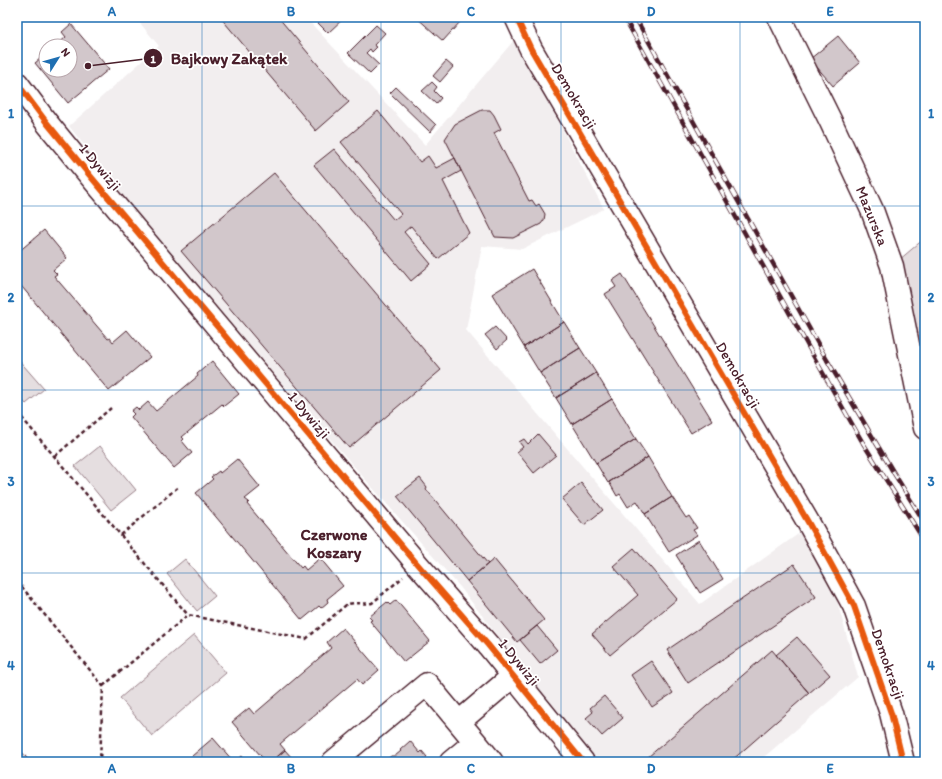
<svg xmlns="http://www.w3.org/2000/svg" width="942" height="779" font-family="Itim,sans-serif">
  <style>
    .built { fill: #f2eeef }
    .green { fill: #e5dee0; stroke: #987e86 }
    .building { fill: #d2c7cb; stroke: #4a1f2b }
    .lines { fill: none; stroke-linecap: round; stroke-linejoin: round }
    .minor-casing { stroke: #4a1f2b; stroke-width: 25 }
    .path { stroke: #4a1f2b; stroke-width: 2.5; stroke-dasharray: 4 3; stroke-linecap: butt }
    .minor { stroke: #fff; stroke-width: 22 }
    .rail-casing { stroke: #4a1f2b; stroke-width: 4.5 }
    .rail { stroke: #fff; stroke-width: 3; stroke-dasharray: 9; stroke-linecap: butt }
    .cycleway-casing { stroke: #fff; stroke-width: 8 }
    .cycleway { stroke: #e8590c; stroke-width: 6 }
    .grid { fill: none; stroke: #1f6fb2; stroke-width: 1; stroke-opacity: 0.55 }
    .labels { text-anchor: middle; stroke-width: 3.5; stroke-linejoin: round; paint-order: stroke }
    .street-label { font-size: 15px; fill: #4a1f2b; stroke: #fff }
    .neighbourhood-label { font-size: 16px; font-weight: bold; fill: #4a1f2b; stroke: #fff }
    .leader { fill: none; stroke: #4a1f2b; stroke-width: 1.5 }
    .callout-dot { fill: #4a1f2b; stroke: #fff; stroke-width: 1.5 }
    .mark-label { font-size: 12px; text-anchor: middle; font-weight: bold; fill: #fff }
    .callout-label { font-size: 16px; text-anchor: middle; font-weight: bold; fill: #4a1f2b; stroke: #fff; stroke-width: 3.5; stroke-linejoin: round; paint-order: stroke }
    .neatline { fill: none; stroke: #1f6fb2; stroke-width: 1.5 }
    .grid-label { font-size: 13px; text-anchor: middle; font-weight: bold; fill: #1f6fb2 }
  </style>
  <rect width="100%" height="100%" fill="#fff"/>
  <filter id="ink" filterUnits="userSpaceOnUse"><feTurbulence type="fractalNoise" baseFrequency=".025" numOctaves="2"/><feDisplacementMap in="SourceGraphic" scale="8" xChannelSelector="R" yChannelSelector="G"/><feConvolveMatrix kernelMatrix="1 2 1 2 8 2 1 2 1" color-interpolation-filters="sRGB"/></filter>
  <g filter="url(#ink)">
    <path class="built" d="M135 17H305L425 145 515 39 604 209 522 249 482 246 466 330 700 604 801 532 837 601 858 677 758 762H595L460 587 364 478 154 235 69 126 159 46Z"/>
    <path class="green" d="M925 238V428L892 266Z
      M17 358 44 389 26 404 17 394Z
      M100 446 136 490 111 510 75 466Z
      M185 559 215 596 197 611 167 574Z
      M194 635 226 673 152 736 120 698Z"/>
    <path class="building" d="M220 17H278L349 102 316 131Z
      M312 17H345L328 33Z
      M416 17H454L460 22 443 41Z
      M71 24 109 69 68 103 35 63 46 54V70H70V46H56L66 37 62 32Z
      M376 25 385 33 374 45 377 47 372 52 370 49 366 53 379 65 370 74 348 53Z
      M838 36 860 63 833 86 810 59Z
      M446 61 453 67 440 82 433 76Z
      M432 82 437 87 434 91 441 98 436 104 422 91Z
      M396 87 436 125 430 132 390 93Z
      M482 110H490L494 115 501 129 494 133 529 201 532 200 536 206 539 204 545 214 544 220 541 224 513 238 495 237 445 139 455 124Z
      M378 111 420 162 428 156 436 168 455 158 461 171 443 181 469 233 438 259 411 226 404 232 431 264 411 281 314 165 334 149 394 220 401 214 341 142Z
      M274 173 441 370 349 448 181 251Z
      M44 230 67 258 53 270 57 274 54 276 108 339 110 338 113 342 127 330 150 357 109 391 17 281V253Z
      M532 269 564 322 524 347 492 294Z
      M622 274 712 420 691 433 605 294 616 287 612 281Z
      M564 322 580 348 540 373 524 347Z
      M495 327 507 340 497 349 485 335Z
      M580 348 596 373 556 398 540 373Z
      M212 361 239 394 224 406 222 404 182 437 184 439 182 441 192 453 174 468 131 417 134 414 131 411 136 407 139 410 148 402 156 411 198 376 197 374Z
      M596 373 612 399 572 424 556 398Z
      M612 399 636 439 596 463 572 424Z
      M538 434 556 455 534 473 517 452 523 447 519 442 524 439 528 444Z
      M636 439 648 457 608 483 596 463Z
      M648 457 672 497 645 514 637 501 628 507 620 494 617 496 609 482Z
      M237 459 260 487 245 499 249 502 247 504 301 568 303 566 306 570 320 558 343 586 327 599 328 602 321 608 319 606 302 620 196 493 213 479 211 477 219 471 220 473Z
      M420 478 427 487 426 489 488 564 467 581 397 496Z
      M581 483 603 510 584 525 562 499Z
      M672 497 686 518 689 516 697 528 693 530 697 535 669 552 645 514Z
      M699 540 723 579 700 593 676 555Z
      M634 548 677 599 610 655 592 634 638 595 613 566Z
      M494 559 544 620 517 642 467 581Z
      M794 564 816 597 688 683 667 650Z
      M396 600 430 641 404 662 370 621 372 620 369 617 387 602 390 605Z
      M537 626 557 650 540 664 520 640Z
      M343 628 379 670 362 685 357 679 280 744 285 750 271 762H266L232 722 249 708 254 714 331 648 327 642Z
      M797 637 830 675 809 693 776 655Z
      M772 650 809 693 730 762H653L648 757Z
      M651 661 673 693 652 707 631 675Z
      M604 696 623 718 602 736 586 718 593 712 590 708Z
      M213 738 234 762H185Z
      M410 741 420 753 422 751 427 757 423 760 425 762H386L385 761 391 756H395L401 751 400 750Z
      M17 746 30 762H17Z
      M285 750 292 758 287 762H271Z
      M242 756 247 762H235Z"/>
    <g class="lines">
      <g class="minor-casing">
        <path id="minor" d="M516 17 531 49 808 522 854 606 891 713 903 762
          M779 17 831 122 872 210 892 266 925 428
          M17 83 47 123 92 178 418 565 488 645 583 762
          M459 722 513 676
          M333 762 427 684 492 762
          M451 762 475 742"/>
      </g>
      <path class="path" d="M17 412 188 615
        M55 456 111 408
        M121 535 178 487
        M17 581 103 686 100 762
        M103 686 188 615 306 639 346 605C354 601 363 605 372 603L403 577"/>
      <use href="#minor" class="minor"/>
      <g class="rail-casing">
        <path id="rail" d="M624 17 819 366 863 443 925 542
          M635 17 827 360 895 475 925 523"/>
      </g>
      <use href="#rail" class="rail"/>
      <g class="cycleway-casing">
        <path id="cycleway" d="M516 17 531 49 808 522 854 606 891 713 903 762
          M17 83 47 123 92 178 418 565 488 645 583 762"/>
      </g>
      <use href="#cycleway" class="cycleway"/>
    </g>
  </g>
  <path class="grid" d="M202 17V762M381 17V762M561 17V762M740 17V762M17 206H925M17 390H925M17 573H925"/>
  <g class="labels">
    <g class="street-label">
      <text transform="translate(574 96) rotate(59)" y="5">Demokracji</text>
      <text transform="translate(100 167) rotate(50)" y="5">1 Dywizji</text>
      <text transform="translate(872 216) rotate(68)" y="5">Mazurska</text>
      <text transform="translate(738 375) rotate(60)" y="5">Demokracji</text>
      <text transform="translate(309 415) rotate(50)" y="5">1 Dywizji</text>
      <text transform="translate(519 662) rotate(51)" y="5">1 Dywizji</text>
      <text transform="translate(888 664) rotate(71)" y="5">Demokracji</text>
    </g>
    <g class="neighbourhood-label">
      <text x="334" y="540">Czerwone<tspan x="334" dy="18">Koszary</tspan></text>
    </g>
  </g>
  <path class="leader" d="M88 66L153 58"/>
  <g class="callout-dot">
    <circle cx="88" cy="66" r="4"/>
    <circle cx="153" cy="58" r="10"/>
  </g>
  <g class="mark-label">
    <text x="153" y="63">1</text>
  </g>
  <g class="callout-label">
    <text x="229" y="64">Bajkowy Zakątek</text>
  </g>
  <rect width="942" height="779" fill="none" stroke="#fff" stroke-width="44"/>
  <g transform="translate(58 58) rotate(53)"><circle r="19" fill="#ffffff" stroke="#b7a5aa"/>
  <path d="M0-3L7 15L0 10L-7 15Z" fill="#1f6fb2"/>
  <text y="-6" font-size="11" font-weight="bold" text-anchor="middle" fill="#4a1f2b">N</text>
  </g>
  <rect x="22" y="22" width="898" height="735" class="neatline"/>
  <g class="grid-label">
    <text x="112" y="16">A</text>
    <text x="291" y="16">B</text>
    <text x="471" y="16">C</text>
    <text x="651" y="16">D</text>
    <text x="830" y="16">E</text>
    <text x="11" y="118">1</text>
    <text x="931" y="118">1</text>
    <text x="11" y="302">2</text>
    <text x="931" y="302">2</text>
    <text x="11" y="486">3</text>
    <text x="931" y="486">3</text>
    <text x="11" y="670">4</text>
    <text x="931" y="670">4</text>
    <text x="112" y="773">A</text>
    <text x="291" y="773">B</text>
    <text x="471" y="773">C</text>
    <text x="651" y="773">D</text>
    <text x="830" y="773">E</text>
  </g>
</svg>
